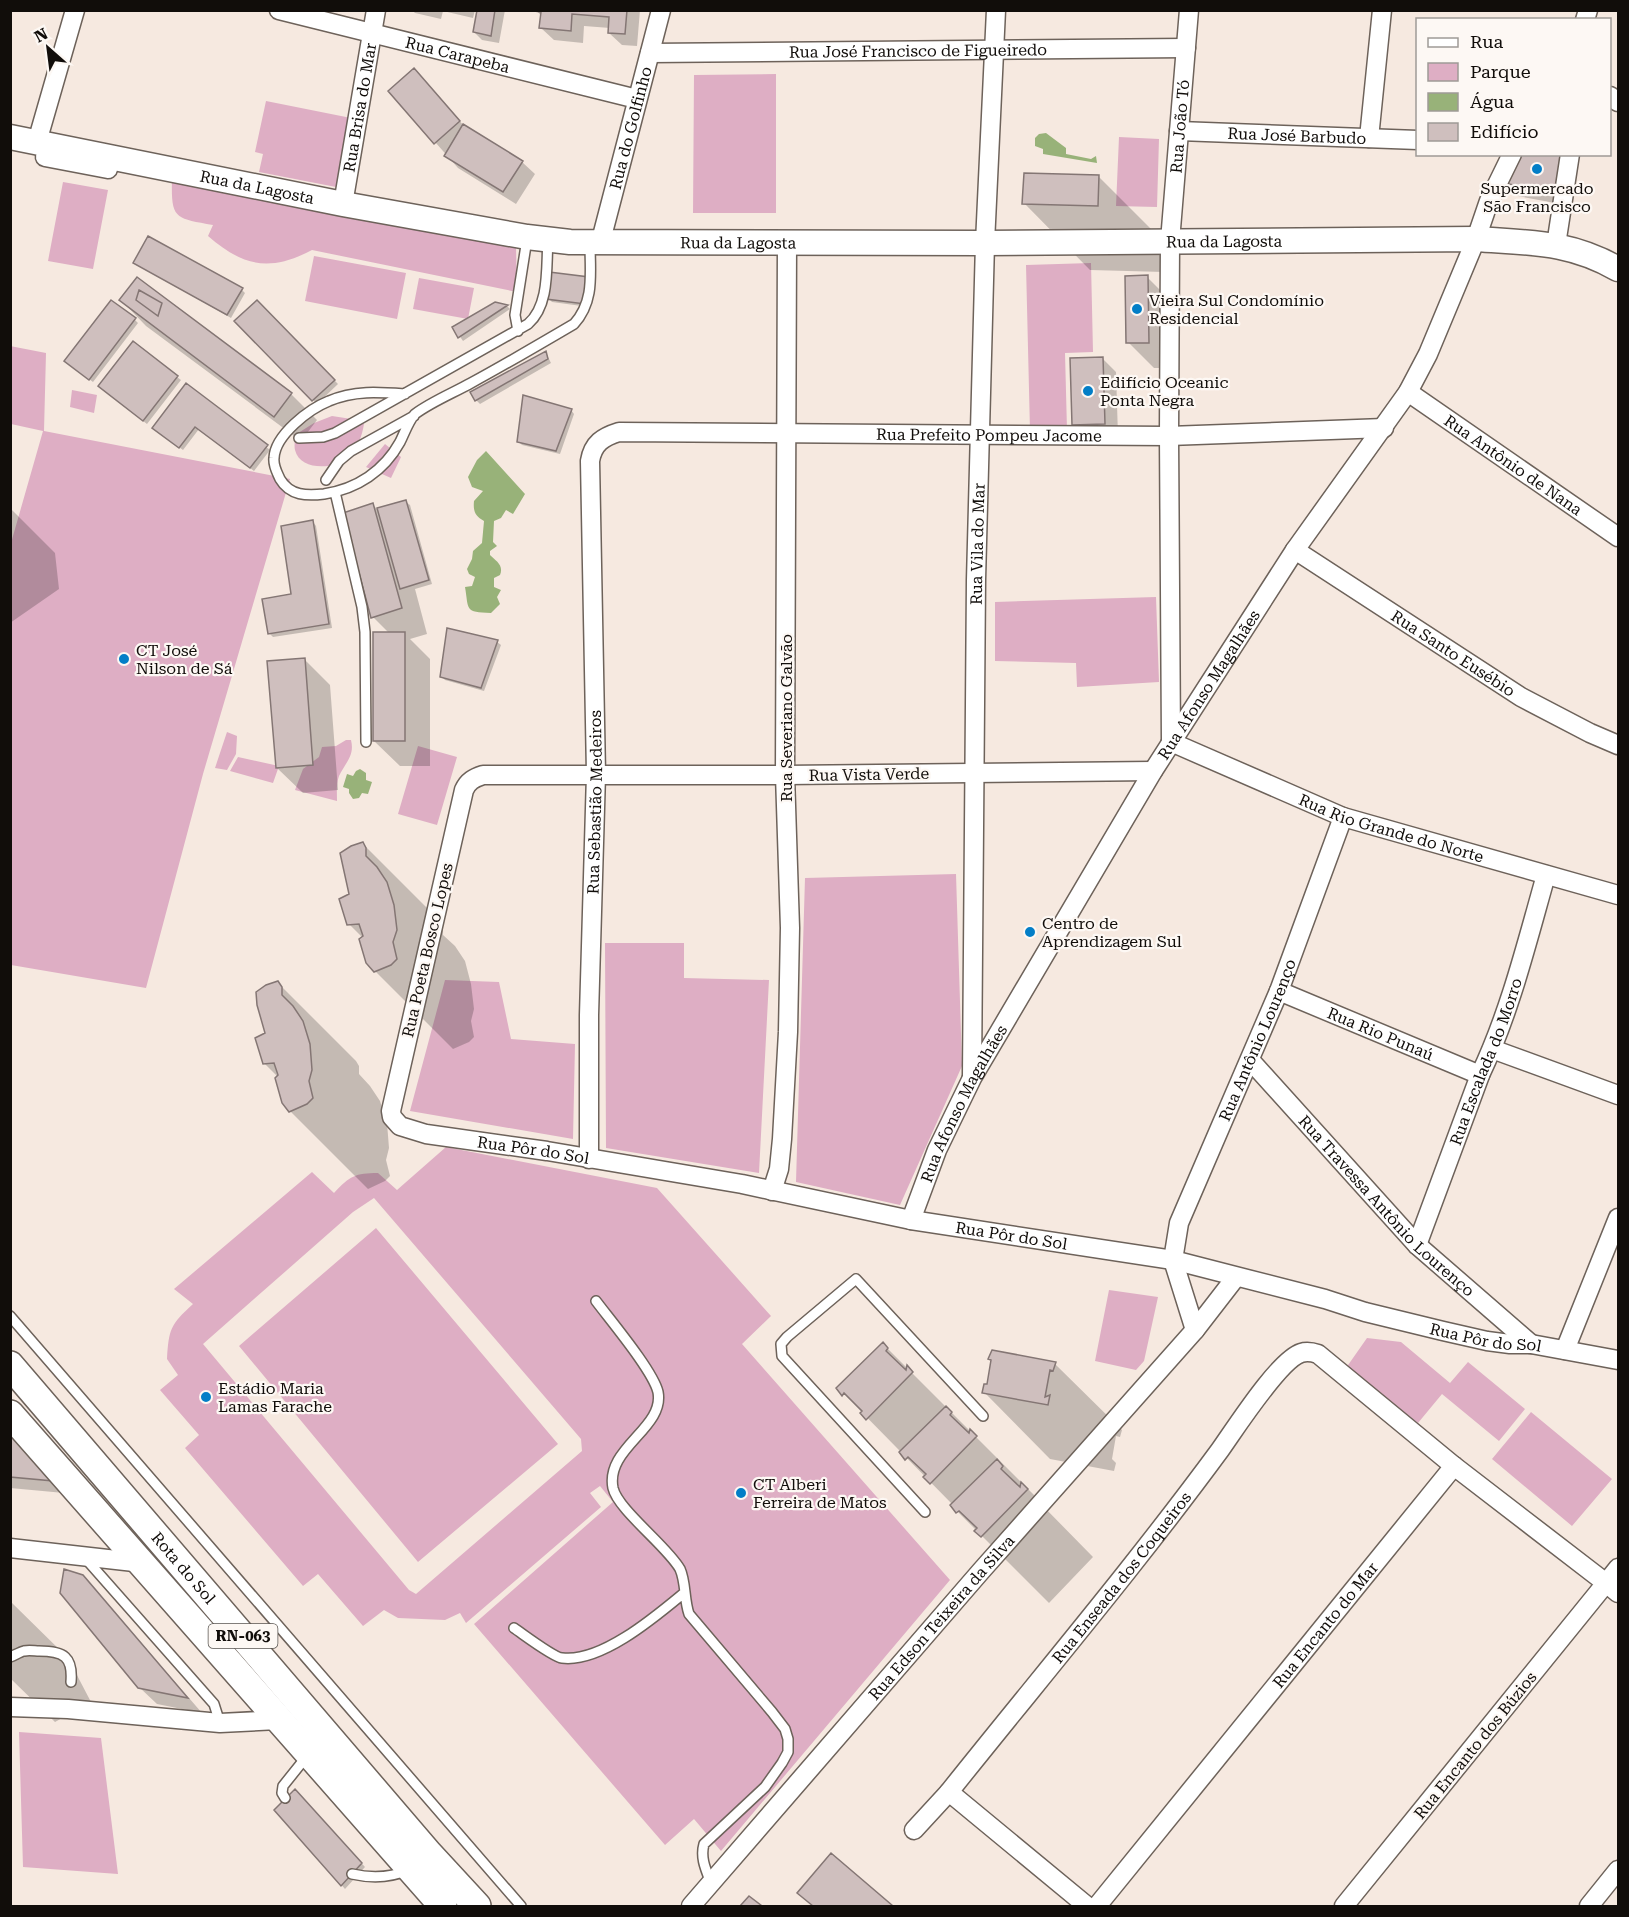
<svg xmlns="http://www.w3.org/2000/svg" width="1629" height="1917" font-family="'Roboto Serif',serif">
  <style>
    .green { fill: #deaec4; fill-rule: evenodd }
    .water { fill: #98b279 }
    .shadow { fill: #0003 }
    .building { fill: #cfbfbe; stroke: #847674; stroke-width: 1.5 }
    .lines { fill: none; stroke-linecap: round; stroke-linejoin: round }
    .lane-casing { stroke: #6d625a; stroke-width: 12 }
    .street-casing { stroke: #6d625a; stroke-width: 21 }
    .secondary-casing { stroke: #6d625a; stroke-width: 27 }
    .primary-casing { stroke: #6d625a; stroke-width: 30 }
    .lane { stroke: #fff; stroke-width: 9 }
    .street { stroke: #fff; stroke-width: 18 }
    .secondary { stroke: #fff; stroke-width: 24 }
    .primary { stroke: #fff; stroke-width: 27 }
    .poi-dot { fill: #037ec7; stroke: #fdf8f4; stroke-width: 2 }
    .labels { text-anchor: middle; stroke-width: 4.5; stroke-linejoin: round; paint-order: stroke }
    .shield { fill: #fdf8f4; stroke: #585450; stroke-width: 1.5 }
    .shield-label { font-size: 15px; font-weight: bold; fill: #110d0a }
    .street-label { font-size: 16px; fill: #110d0a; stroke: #fdf8f4 }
    .poi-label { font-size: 16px; fill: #110d0a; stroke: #fdf8f4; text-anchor: start }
  </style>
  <rect width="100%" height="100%" fill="#f6e9e0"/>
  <path class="green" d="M776 74V213H693L694 75Z
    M266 101 351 118 336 187 259 172 263 154 255 152Z
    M1119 137 1159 139 1157 207 1116 206Z
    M172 178 516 246 517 292 312 250C270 272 244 267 208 236L213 225C174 218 171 219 172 178Z
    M63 182 108 190 93 269 48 261Z
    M314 256 406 273 397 319 305 301Z
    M1091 263 1093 352 1065 353 1067 430 1030 431 1026 265Z
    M419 278 474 288 468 319 413 309Z
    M10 346 46 353 44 431 290 479 203 774 146 988 11 965V543L43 431 11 424Z
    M72 390 97 395 94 413 70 407Z
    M332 416 358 420 364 424C362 436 358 448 348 457 335 470 300 471 295 450 294 446 295 440 295 435L314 423Z
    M385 444 401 457 391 478 366 467Z
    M1156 597 1159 682 1077 687 1076 663 995 661V602Z
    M227 732 237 736 236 754 227 770 215 768Z
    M346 740H351C355 756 345 763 339 776 336 784 337 793 337 801L295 790 303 769 319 757 322 747 336 746Z
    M418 746 457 757 437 825 398 814Z
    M238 757 279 766 273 783 230 771Z
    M956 874 962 1066 900 1205 796 1182 805 878Z
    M605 943H684V978L769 980 759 1173 606 1148Z
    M445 980 499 982 511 1039 575 1044 573 1139 410 1111Z
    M446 1147 657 1188 771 1316 742 1344 950 1580 721 1851 694 1819 665 1845 474 1624 613 1502 600 1486 590 1493 601 1507 466 1623 460 1613 445 1620 398 1618 384 1610 363 1626 318 1574 303 1586 185 1448 199 1435 160 1390 178 1375 167 1359C169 1329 170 1325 193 1304L174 1289 312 1172 334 1193C350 1176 355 1173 378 1173L397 1190ZM374 1198 581 1439 582 1451 416 1594 409 1590 203 1344 353 1212Z
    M376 1228 558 1444 418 1562 239 1346Z
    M1109 1290 1158 1297 1144 1361 1136 1370 1095 1361Z
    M1367 1338 1401 1342 1450 1383 1468 1362 1525 1409 1499 1441 1442 1394 1418 1423 1346 1368Z
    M1531 1412 1612 1479 1572 1526 1492 1459Z
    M19 1732 101 1738 118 1874 23 1867Z"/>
  <path class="water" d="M1046 133 1066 148V154L1091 159 1096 156 1097 163 1043 154V149L1035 146V138L1039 134Z
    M486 451 525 494 513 514 506 510 501 518 494 521 493 542 497 546 490 551V555C496 561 504 565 500 575L494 578V587L501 590 497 597 500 604 491 613C464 612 469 610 465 587L472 586 475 577 469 574 467 569 472 559 473 551 482 543 484 521C475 516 473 511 474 501L483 491 472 487 468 477 477 460Z
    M360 769 366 773V780L372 782 368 794 362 793 359 798 353 799 349 793V789L343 787 347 774 353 776 356 771Z"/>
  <path class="shadow" d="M412 10H475L473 18 443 11 441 19 415 13Z
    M478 10H505L499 43 482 40 474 32Z
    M536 10H640L637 46 622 45 609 33 610 28 584 26 583 43 554 40 541 28 542 17Z
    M414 70 465 127 522 162 535 174 516 204 458 168 390 91Z
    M1521 154H1579L1571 206 1518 196 1506 183Z
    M1099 177 1165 243 1164 272 1090 270 1024 203Z
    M135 263 242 290 245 293 231 318Z
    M1147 277 1173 303 1174 368H1154L1128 342Z
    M588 278 589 307 552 302 548 298Z
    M137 279 291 394 317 420 301 441 146 326 121 300Z
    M257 302 338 384 317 404 237 321Z
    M496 304 507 306 510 309 463 341 454 328Z
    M135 320 138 323 93 382 70 365Z
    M546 353 551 363 480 404 476 400 472 393Z
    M1103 359 1116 372 1118 436 1086 437 1073 424Z
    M177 377 181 380 147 424 103 390Z
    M186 386 270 450 254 471 199 429 183 450 157 431Z
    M571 410 574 414 560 454 522 445 518 441Z
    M406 502 410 505 432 584 415 589 427 634 410 639 430 659V766H400L374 741 390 634 373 617V505L378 510Z
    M10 508 55 553 59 589 10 623Z
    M313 522 316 526 332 628 273 637 269 633 293 595Z
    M497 642 501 645 484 691 445 680 441 676Z
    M304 659 330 685 338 790 303 793 277 768Z
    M363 844 441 922 443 927V935L455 946 465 961 471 984 474 1009 471 1021 474 1037 469 1042 453 1049 375 971 363 938 349 924 351 895Z
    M278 983 356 1061 359 1066V1074L370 1086 380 1101 387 1123 389 1148 386 1160 390 1176 385 1181 368 1189 290 1111 278 1077 264 1063 267 1034Z
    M883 1344 1036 1497 1041 1504 1093 1557 1049 1603 958 1512 953 1505 838 1388Z
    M1055 1364 1122 1430 1120 1437 1116 1436 1112 1459 1116 1463 1114 1471 1050 1459 984 1392Z
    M10 1437 64 1493 10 1488Z
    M82 1576 99 1594 202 1713 157 1704 139 1687Z
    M10 1601 68 1658 91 1702 55 1722 10 1678Z
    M295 1791 365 1867 345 1889 276 1810Z
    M831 1855 891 1906H813L799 1893Z"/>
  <path class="building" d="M477 10H495L491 36 473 32Z
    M627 10 625 34 608 33 609 17 572 14 571 31 539 28 541 12 534 11Z
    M414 68 460 121 434 144 388 91Z
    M463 124 523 161 503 192 444 156Z
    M1520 154H1565L1559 194 1504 183Z
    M1024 173 1099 175 1098 206 1022 204Z
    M148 236 243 288 227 315 133 263Z
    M549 272 589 277 585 304 546 299Z
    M1148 275 1149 343H1126L1125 276Z
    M137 277 292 393 274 417 119 300Z
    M139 290 162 303 158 316 136 300Z
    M111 300 136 318 89 380 64 361Z
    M257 300 335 380 312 401 234 321Z
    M495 302 508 305 458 338 452 327Z
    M133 341 178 376 143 421 98 386Z
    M546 351 548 359 475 401 470 392Z
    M1103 357 1105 424 1072 425 1070 358Z
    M186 383 268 445 250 468 195 427 179 448 152 428Z
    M523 395 572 409 556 451 517 442Z
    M406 500 429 580 400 589 377 508Z
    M373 503 402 608 371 618 343 513Z
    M313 520 329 624 268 634 262 599 291 594 281 526Z
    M447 628 498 640 481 688 440 677Z
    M373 632H405V741H373Z
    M305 658 313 765 276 768 267 661Z
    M363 842 366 848V856L377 867 387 882 394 905 397 930 393 942 397 959 391 965 374 972 366 963 359 939 363 936 359 924 347 925 339 899 349 894 340 853 351 846Z
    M278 981 282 987V995L293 1006 303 1021 310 1044 312 1070 309 1081 313 1098 307 1104 289 1112 282 1103 275 1078 278 1075 274 1063 263 1064 255 1038 265 1033 257 1005 256 992 266 985Z
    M883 1342 888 1348 886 1351 906 1370 907 1365 913 1372 866 1420 860 1413 862 1411 844 1393 842 1396 836 1388Z
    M992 1350 1056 1362 1053 1371 1050 1370 1045 1397 1050 1395 1048 1405 982 1393 984 1384H987L991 1360 988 1359Z
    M946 1406 952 1412 950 1415 969 1433 970 1429 977 1436 930 1484 923 1477 926 1474 908 1457 905 1460 899 1452Z
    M10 1435 14 1436 54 1481 10 1477Z
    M997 1459 1003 1466 1001 1469 1020 1487 1021 1482 1028 1489 981 1537 974 1531 977 1528 959 1511 956 1513 950 1505Z
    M64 1569 83 1575 188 1698 138 1688 60 1593Z
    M295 1789 362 1863 341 1886 274 1810Z
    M831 1853 893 1906H813L797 1893Z
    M749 1896 762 1906H740Z"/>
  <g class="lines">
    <g class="lane-casing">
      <path id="lane" d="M518 331 515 315 527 239
        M405 394C379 392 354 390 329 401 309 409 275 435 274 458 273 466 277 472 280 479 290 496 307 496 324 494 357 489 384 471 400 442 404 434 409 420 415 414 431 402 453 393 471 383 506 364 540 344 574 324 595 301 590 273 590 244
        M299 438 323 437 335 433 528 324C550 305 546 267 548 240
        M326 480 339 461 351 451 414 416
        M335 492 362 607 365 632 366 742
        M596 1301C611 1321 653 1371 658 1392 665 1428 605 1448 613 1488 618 1510 667 1546 680 1569 686 1582 684 1600 689 1614L772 1712 785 1729 788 1739V1752L782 1763 765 1787 704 1844C700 1858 706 1870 711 1883
        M10 1316 521 1906
        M925 1512 782 1356 781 1344 787 1337 856 1279 983 1416
        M86 1559 214 1704 220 1723
        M514 1628C523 1634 553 1657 562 1658 601 1663 655 1617 684 1593
        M10 1657C15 1655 20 1652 24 1651 29 1650 35 1651 39 1651 64 1651 73 1657 71 1682
        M285 1798 282 1793 283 1786 307 1756
        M352 1874C370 1878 390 1878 408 1870"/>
    </g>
    <g class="street-casing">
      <g id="street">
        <path id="s1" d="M279 10 637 99"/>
        <path d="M1585 20 1588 10"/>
        <path id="s2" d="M650 53 1186 48"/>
        <path d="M1610 96 1618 102"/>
        <path id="s3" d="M1179 131 1418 140"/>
        <path d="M1369 138 1382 10"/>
        <path d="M37 142 75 10"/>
        <path d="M45 157 108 169"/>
        <path id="s4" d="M343 204 376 10"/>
        <path id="s5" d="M600 244 661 10"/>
        <path d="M1556 245 1570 154"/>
        <path id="s6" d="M1408 392 1618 537"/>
        <path id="s7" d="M1295 550 1521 697 1590 733 1618 745"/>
        <path id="s8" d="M1171 742 1169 436 1170 241 1189 10"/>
        <path id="s9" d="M1171 742 1343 817 1618 895"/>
        <path id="s10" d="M1153 771 785 775H483C474 778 468 781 464 790L391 1111 392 1117 400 1126 426 1134 547 1151 742 1184 911 1220 1173 1260 1325 1299 1365 1312 1443 1331 1487 1341 1510 1344H1531L1618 1360"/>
        <path id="s11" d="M1279 991 1480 1075"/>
        <path d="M1492 1049 1618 1095"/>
        <path id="s12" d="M1250 1060 1417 1245 1531 1344"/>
        <path id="s13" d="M972 1076 976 580 985 243 996 10"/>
        <path id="s14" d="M589 1159V1015L596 774 590 461C593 443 603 437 619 432L1169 436 1384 428"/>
        <path d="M772 1191 779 1169 782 1139 788 1032 790 928 785 775 787 243"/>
        <path id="s15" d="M911 1220 937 1150 972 1078 1153 771 1295 550 1408 392 1428 354 1476 239 1489 201 1512 154"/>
        <path id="s16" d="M1417 1245 1480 1075C1510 1012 1527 942 1546 875"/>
        <path id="s17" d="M1195 1330 1173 1260 1179 1223 1279 991 1343 817"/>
        <path d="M1565 1350 1618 1218"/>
        <path d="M10 1548 143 1563"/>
        <path d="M1618 1568 1606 1583 1618 1593"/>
        <path d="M10 1707 68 1709 220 1723 278 1720"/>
        <path d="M949 1792 1087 1906"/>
        <path id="s18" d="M914 1830 949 1792C1040 1678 1134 1567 1220 1450 1235 1429 1279 1360 1301 1353 1307 1351 1312 1352 1318 1354L1454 1466 1606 1583 1344 1906"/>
        <path id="s19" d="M691 1906 981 1571 1195 1330 1236 1277"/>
        <path id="s20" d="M1097 1906 1454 1466"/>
        <path d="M1589 1906 1618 1870"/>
      </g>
    </g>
    <g class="secondary-casing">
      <g id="secondary">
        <path id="s21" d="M10 137 343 204 527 237 570 242 985 243 1476 239C1530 243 1569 241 1618 269"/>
      </g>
    </g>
    <g class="primary-casing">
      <g id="primary">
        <path id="s22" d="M10 1365 429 1854 477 1906"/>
        <path d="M10 1414 443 1906"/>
      </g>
    </g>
    <use href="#lane" class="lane"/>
    <use href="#street" class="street"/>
    <use href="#secondary" class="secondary"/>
    <use href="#primary" class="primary"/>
  </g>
  <g class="poi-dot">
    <circle cx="1537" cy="169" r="6"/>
    <circle cx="1137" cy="309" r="6"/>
    <circle cx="1088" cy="391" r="6"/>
    <circle cx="124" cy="659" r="6"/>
    <circle cx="1030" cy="932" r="6"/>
    <circle cx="206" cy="1397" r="6"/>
    <circle cx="741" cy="1493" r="6"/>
  </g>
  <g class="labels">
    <rect class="shield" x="208.5" y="1624" width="69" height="24" rx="4.5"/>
    <g class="shield-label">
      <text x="243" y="1641">RN-063</text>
    </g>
    <g class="street-label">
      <text dy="6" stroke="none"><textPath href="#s2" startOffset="268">Rua José Francisco de Figueiredo</textPath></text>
      <text dy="6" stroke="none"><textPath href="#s1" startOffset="184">Rua Carapeba</textPath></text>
      <text dy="6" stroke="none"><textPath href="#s4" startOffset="98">Rua Brisa do Mar</textPath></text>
      <text dy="6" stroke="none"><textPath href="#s8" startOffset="616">Rua João Tó</textPath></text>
      <text dy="6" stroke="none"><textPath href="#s5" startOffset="120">Rua do Golfinho</textPath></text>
      <text dy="6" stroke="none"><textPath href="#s3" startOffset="118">Rua José Barbudo</textPath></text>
      <text dy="6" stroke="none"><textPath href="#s21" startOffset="252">Rua da Lagosta</textPath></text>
      <text dy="6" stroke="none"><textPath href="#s21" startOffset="1224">Rua da Lagosta</textPath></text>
      <text dy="6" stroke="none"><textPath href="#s21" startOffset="738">Rua da Lagosta</textPath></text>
      <text dy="6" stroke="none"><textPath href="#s14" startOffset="1112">Rua Prefeito Pompeu Jacome</textPath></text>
      <text dy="6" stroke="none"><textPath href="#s6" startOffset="128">Rua Antônio de Nana</textPath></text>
      <text dy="6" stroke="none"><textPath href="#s13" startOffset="532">Rua Vila do Mar</textPath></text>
      <text dy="6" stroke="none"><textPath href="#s7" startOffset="189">Rua Santo Eusébio</textPath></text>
      <text dy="6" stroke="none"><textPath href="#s15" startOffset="614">Rua Afonso Magalhães</textPath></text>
      <text transform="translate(786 718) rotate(-90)" y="6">Rua Severiano Galvão</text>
      <text transform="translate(869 774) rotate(-1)" y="6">Rua Vista Verde</text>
      <text dy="6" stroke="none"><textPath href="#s14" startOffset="357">Rua Sebastião Medeiros</textPath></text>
      <text dy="6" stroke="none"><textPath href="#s9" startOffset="237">Rua Rio Grande do Norte</textPath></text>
      <text transform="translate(427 950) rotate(-77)" y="6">Rua Poeta Bosco Lopes</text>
      <text dy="6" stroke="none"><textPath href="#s11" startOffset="110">Rua Rio Punaú</textPath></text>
      <text dy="6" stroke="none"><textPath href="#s17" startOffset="310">Rua Antônio Lourenço</textPath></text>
      <text dy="6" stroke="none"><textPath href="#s16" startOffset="196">Rua Escalada do Morro</textPath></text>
      <text dy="6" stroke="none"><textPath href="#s15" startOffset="128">Rua Afonso Magalhães</textPath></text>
      <text dy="6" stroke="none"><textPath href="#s10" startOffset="1178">Rua Pôr do Sol</textPath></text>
      <text dy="6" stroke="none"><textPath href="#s12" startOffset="200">Rua Travessa Antônio Lourenço</textPath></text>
      <text dy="6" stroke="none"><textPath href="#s10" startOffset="1664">Rua Pôr do Sol</textPath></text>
      <text dy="6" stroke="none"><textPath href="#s10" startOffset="2150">Rua Pôr do Sol</textPath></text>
      <text dy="6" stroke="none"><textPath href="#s22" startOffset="267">Rota do Sol</textPath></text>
      <text dy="6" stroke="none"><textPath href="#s18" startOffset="327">Rua Enseada dos Coqueiros</textPath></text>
      <text dy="6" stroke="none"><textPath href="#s19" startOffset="382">Rua Edson Teixeira da Silva</textPath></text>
      <text dy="6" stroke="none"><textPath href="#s20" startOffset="362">Rua Encanto do Mar</textPath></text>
      <text transform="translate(1475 1745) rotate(-51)" y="6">Rua Encanto dos Búzios</text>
    </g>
    <g class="poi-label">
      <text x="1537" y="194" text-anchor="middle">Supermercado<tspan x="1537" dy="18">São Francisco</tspan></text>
      <text x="1149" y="306">Vieira Sul Condomínio<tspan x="1149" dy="18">Residencial</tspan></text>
      <text x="1100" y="388">Edifício Oceanic<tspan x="1100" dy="18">Ponta Negra</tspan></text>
      <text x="136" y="656">CT José<tspan x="136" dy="18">Nilson de Sá</tspan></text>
      <text x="1042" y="929">Centro de<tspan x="1042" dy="18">Aprendizagem Sul</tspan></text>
      <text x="218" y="1394">Estádio Maria<tspan x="218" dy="18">Lamas Farache</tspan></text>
      <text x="753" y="1490">CT Alberi<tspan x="753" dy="18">Ferreira de Matos</tspan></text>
    </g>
  </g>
  <rect width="1629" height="1917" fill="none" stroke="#110d0a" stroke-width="24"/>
  <rect x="1416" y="18" width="195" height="138" fill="#fdf8f4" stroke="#9f9a96" stroke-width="1.5"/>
  <rect x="1428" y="38" width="30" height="9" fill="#ffffff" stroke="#9f9a96" stroke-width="1.5"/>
  <text x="1470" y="48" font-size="18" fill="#110d0a">Rua</text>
  <rect x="1428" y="63" width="30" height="18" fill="#deaec4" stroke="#9f9a96" stroke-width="1.5"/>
  <text x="1470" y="78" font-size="18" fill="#110d0a">Parque</text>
  <rect x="1428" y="93" width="30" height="18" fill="#98b279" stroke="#9f9a96" stroke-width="1.5"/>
  <text x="1470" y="108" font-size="18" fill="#110d0a">Água</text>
  <rect x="1428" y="123" width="30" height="18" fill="#cfbfbe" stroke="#9f9a96" stroke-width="1.5"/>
  <text x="1470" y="138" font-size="18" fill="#110d0a">Edifício</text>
  <g transform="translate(48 48) rotate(332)" stroke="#fdf8f4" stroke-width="4.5" paint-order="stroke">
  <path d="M0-4.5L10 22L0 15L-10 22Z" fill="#110d0a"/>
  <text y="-9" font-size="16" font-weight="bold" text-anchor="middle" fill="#110d0a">N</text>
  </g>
</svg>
